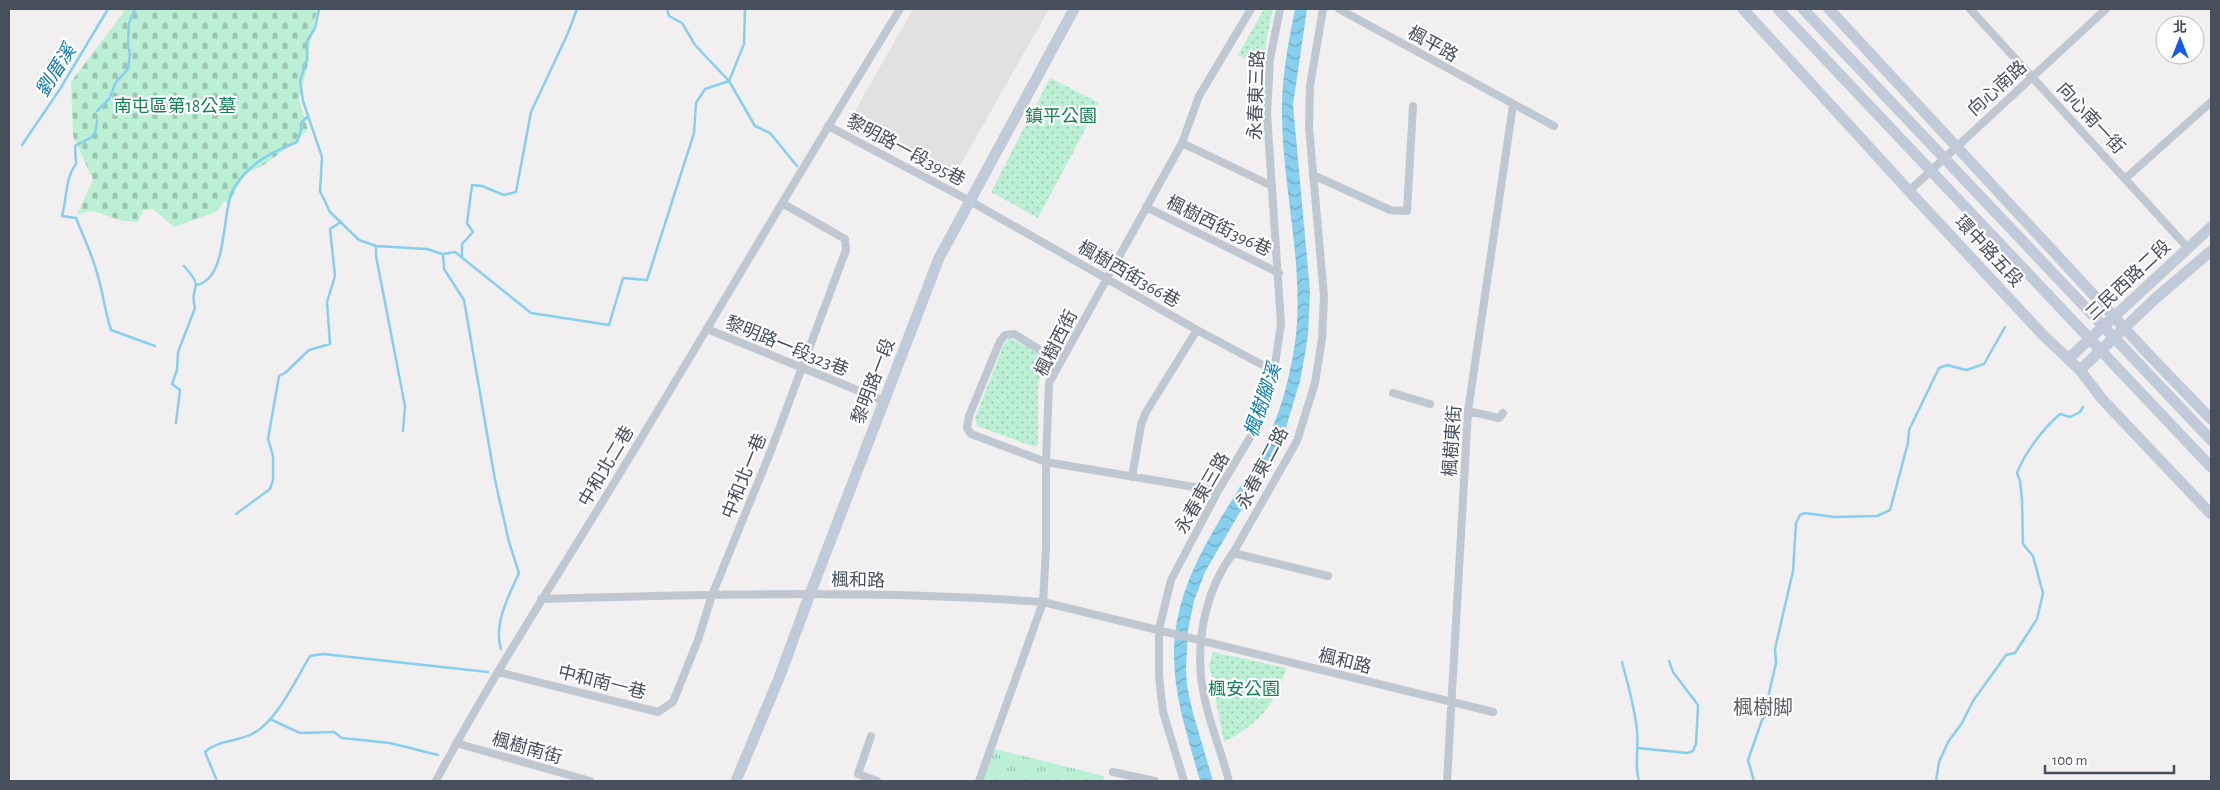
<svg xmlns="http://www.w3.org/2000/svg" width="2220" height="790" font-family="'Alegreya Sans','Noto Sans TC',sans-serif">
  <style>
    .education { fill: #e2e0e1 }
    .grass { fill: url(#grass-tufts) }
    .cemetery { fill: url(#cemetery-stones) }
    .park { fill: url(#park-dots) }
    .water { fill: url(#water-waves) }
    .lines { fill: none; stroke-linecap: round; stroke-linejoin: round }
    .stream { stroke: #87cfef; stroke-width: 2.5 }
    .street { stroke: #bfc7d1; stroke-width: 8 }
    .secondary { stroke: #c1cad8; stroke-width: 11 }
    .labels { text-anchor: middle; stroke-width: 4.5; stroke-linejoin: round; paint-order: stroke }
    .street-label { font-size: 18px; fill: #46505d; stroke: #fff }
    .park-label { font-size: 18px; fill: #148155; stroke: #fff }
    .water-label { font-size: 19px; font-style: italic; fill: #087bae; stroke: #fff }
    .quarter-label { font-size: 20px; fill: #5b5e64; stroke: #fff }
  </style>
  <defs>
    <pattern id="grass-tufts" width="24" height="20" patternUnits="userSpaceOnUse" patternTransform="scale(1.25)"><rect width="24" height="20" fill="#bcf0d5"/><path d="M3 7l-1-3M5 7V3M7 7l1-3M15 17l-1-3M17 17v-4M19 17l1-3" fill="none" stroke="#9bc5b0"/></pattern>
    <pattern id="cemetery-stones" width="16" height="16" patternUnits="userSpaceOnUse" patternTransform="scale(1.25)"><rect width="16" height="16" fill="#bcf0d5"/><path d="M2 7V4a2 2 0 0 1 4 0v3zM10 15v-3a2 2 0 0 1 4 0v3z" fill="#9bc5b0"/></pattern>
    <pattern id="park-dots" width="8" height="8" patternUnits="userSpaceOnUse" patternTransform="scale(1.25)"><rect width="8" height="8" fill="#bcf0d5"/><path d="M2 2h.1M6 6h.1" fill="none" stroke="#9bc5b0" stroke-width="1.8" stroke-linecap="round"/></pattern>
    <pattern id="water-waves" width="16" height="10" patternUnits="userSpaceOnUse" patternTransform="scale(1.25)"><rect width="16" height="10" fill="#87cfef"/><path d="M0 5q4-4 8 0t8 0" fill="none" stroke="#70aac5"/></pattern>
  </defs>
  <rect width="100%" height="100%" fill="#f1efef"/>
  <path class="education" d="M913 9H1049L953 178 850 120Z"/>
  <path class="grass" d="M995 749 1104 776 1103 781H981L990 755Z"/>
  <path class="cemetery" d="M124 9H317L309 48V61L299 99 308 130 291 145 261 167 246 173 228 204 224 201 218 211 174 227 153 209 143 210 138 222 123 221 96 212 89 211 77 215 93 180 73 136 71 82 122 14Z"/>
  <path class="park" d="M1264 9H1273L1266 41 1264 68 1238 55Z
    M1050 78 1099 103 1038 218 991 192Z
    M1010 338 1045 357 1046 364 1038 382V444L1035 447 977 426 975 418 1004 344Z
    M1213 652 1286 668C1275 706 1259 723 1224 742L1209 665Z"/>
  <path class="water" d="M1295 9H1307L1293 105 1310 291 1308 335 1305 354 1300 381 1285 431 1271 459 1205 572 1194 601 1188 630 1186 668 1187 686 1193 713 1213 781H1200C1189 740 1174 699 1174 655 1174 572 1229 513 1265 443 1281 413 1290 376 1295 343 1305 269 1283 191 1282 117 1281 81 1288 44 1295 9Z"/>
  <g class="lines">
    <path class="stream" d="M319 9 315 28 307 41V59L300 81 303 101 322 157 320 191 330 212 359 240 376 246 427 249 442 254
      M667 9 669 16 682 23 695 45 729 81 755 126 770 133 797 166
      M97 111 109 99 116 82 128 69 130 54 128 44 129 23 135 9
      M97 120C96 142 90 136 75 146L76 164C65 178 67 199 62 216L76 218C83 236 92 254 97 273 103 292 105 312 111 330L155 346
      M22 145 60 89 108 9
      M376 246V256L405 406 403 431
      M462 257V244L473 232 467 223 472 185 482 186 504 195 516 192 531 112 568 33 577 9
      M197 285C230 277 220 209 235 186 250 163 272 152 297 142L301 130V123L308 116
      M176 423 180 390 172 384 177 370 178 352 195 308C188 285 207 291 184 266
      M236 514 270 489 273 480V456L268 439 279 376 285 373 309 350 330 344 327 302 335 276 330 229 341 222
      M501 649C493 625 509 595 519 573L509 542 495 480 464 300 444 269 443 254 455 252 531 313 609 325 623 278 647 280 694 133 696 103 705 89 729 81 744 44 745 9
      M1622 662C1628 685 1635 708 1637 731 1639 748 1634 765 1639 781
      M270 719 300 733 334 732 342 738 390 743 438 755
      M1638 748 1687 753 1693 751 1696 744 1698 705 1673 672 1669 661
      M217 781 205 752C218 740 236 742 252 734 276 723 296 679 310 656L323 654 488 672
      M1754 781 1748 760 1762 720 1771 710 1769 693 1776 663 1775 649 1793 571 1796 523 1800 515 1805 513 1834 517 1877 516 1890 510 1908 443 1909 430 1939 368 1947 365 1966 370 1984 364 2005 327
      M1936 781 1939 762 1948 742 1962 723 1973 701 2006 655 2015 653 2037 619 2043 593 2033 556 2023 544 2022 500 2020 481 2017 473C2025 452 2043 429 2060 414L2070 417 2080 412 2083 407"/>
    <path class="street" d="M1339 9 1554 126
      M1970 9 2188 248
      M828 126 970 201 1197 330 1274 371
      M1182 143 1272 186
      M1313 175 1390 210 1407 211 1413 106
      M2126 178 2211 102
      M1909 191 2106 9
      M1146 207 1279 273
      M707 329 884 401
      M1060 362 1014 334 1005 335 1000 341 969 416 967 428 971 434 1046 462 1218 491
      M1393 393 1430 404
      M1468 411 1499 418 1503 413
      M1132 477 1141 425 1146 412 1197 330
      M1233 553 1328 576
      M541 599C708 594 876 590 1043 602L1493 712
      M498 672 658 712 673 702 698 640 712 595 770 453 846 250 845 239 782 203
      M871 736 858 774 877 781
      M456 743 590 781
      M1113 772 1155 781
      M436 781C491 677 556 579 617 478 712 322 804 164 900 9
      M979 781 1043 602 1046 549V462L1049 383 1182 143 1199 96 1251 9
      M1184 781 1163 712 1159 676V629L1171 580 1218 491 1255 429 1274 371 1281 324 1267 114 1270 59 1280 9
      M1229 781C1220 747 1205 713 1201 677 1197 634 1207 588 1233 553L1297 441 1315 383 1322 339 1324 296 1309 127 1310 86 1323 9
      M1447 781 1468 411 1513 105"/>
    <path class="secondary" d="M1743 9 1909 191 2043 335 2080 370 2102 399 2211 514
      M1778 9 2211 467
      M1803 9 2211 440
      M1829 9 2152 358 2211 419
      M2068 359 2211 227
      M2080 370 2157 297 2211 251
      M736 781 779 678 810 594 939 258 1074 9"/>
  </g>
  <g class="labels">
    <g class="street-label">
      <text transform="translate(1433 44) rotate(29)" y="6">楓平路</text>
      <text transform="translate(1997 88) rotate(-42)" y="6">向心南路</text>
      <text transform="translate(1256 95) rotate(-88)" y="6">永春東三路</text>
      <text transform="translate(2091 118) rotate(47)" y="6">向心南一街</text>
      <text transform="translate(906 150) rotate(28)" y="6">黎明路一段395巷</text>
      <text transform="translate(1219 226) rotate(26)" y="6">楓樹西街396巷</text>
      <text transform="translate(1989 251) rotate(47)" y="6">環中路五段</text>
      <text transform="translate(1129 274) rotate(30)" y="6">楓樹西街366巷</text>
      <text transform="translate(2128 280) rotate(-43)" y="6">三民西路二段</text>
      <text transform="translate(1056 343) rotate(-63)" y="6">楓樹西街</text>
      <text transform="translate(787 346) rotate(22)" y="6">黎明路一段323巷</text>
      <text transform="translate(873 381) rotate(-69)" y="6">黎明路一段</text>
      <text transform="translate(1452 441) rotate(-86)" y="6">楓樹東街</text>
      <text transform="translate(606 466) rotate(-59)" y="6">中和北二巷</text>
      <text transform="translate(1262 468) rotate(-62)" y="6">永春東二路</text>
      <text transform="translate(744 476) rotate(-68)" y="6">中和北一巷</text>
      <text transform="translate(1202 493) rotate(-60)" y="6">永春東三路</text>
      <text transform="translate(858 580) rotate(1)" y="6">楓和路</text>
      <text transform="translate(1345 661) rotate(14)" y="6">楓和路</text>
      <text transform="translate(602 682) rotate(14)" y="6">中和南一巷</text>
      <text transform="translate(527 748) rotate(16)" y="6">楓樹南街</text>
    </g>
    <g class="park-label">
      <text x="175" y="112">南屯區第18公墓</text>
      <text x="1061" y="122">鎮平公園</text>
      <text x="1244" y="695">楓安公園</text>
    </g>
    <g class="water-label">
      <text transform="translate(55 70) rotate(-58)" y="7">劉厝溪</text>
      <text transform="translate(1262 400) rotate(-71)" y="7">楓樹腳溪</text>
    </g>
    <g class="quarter-label">
      <text x="1763" y="714">楓樹脚</text>
    </g>
  </g>
  <rect width="2220" height="790" fill="none" stroke="#46505d" stroke-width="20"/>
  <g transform="translate(2180 40)"><circle r="24" fill="#ffffff" stroke="#b5b9be"/>
  <path d="M0-4L9 19L0 12L-9 19Z" fill="#135be7"/>
  <text y="-8" font-size="14" font-weight="bold" text-anchor="middle" fill="#46505d">北</text>
  </g>
  <path d="M2045 765v8h129v-8" fill="none" stroke="#46505d" stroke-width="2.5"/>
  <text x="2052" y="765" font-size="15" fill="#46505d" stroke="#ffffff" stroke-width="4" paint-order="stroke">100 m</text>
</svg>
